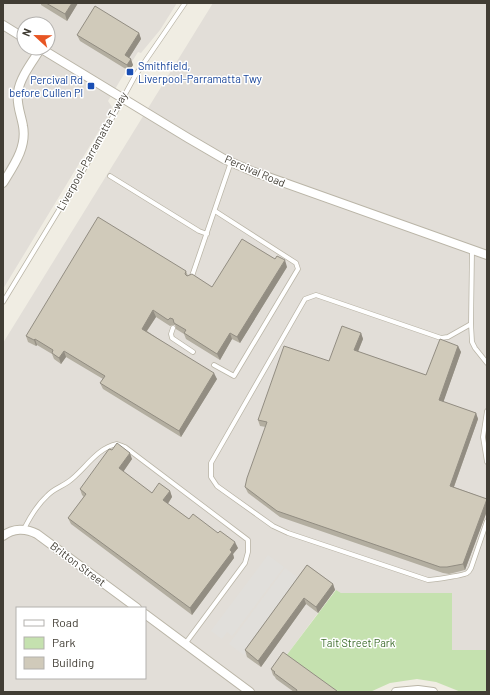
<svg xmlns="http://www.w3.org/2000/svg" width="490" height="695" font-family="Barlow,sans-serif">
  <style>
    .industrial { fill: #e2ded8; fill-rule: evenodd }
    .green { fill: #c5e1af }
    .parking { fill: #e1dfdb }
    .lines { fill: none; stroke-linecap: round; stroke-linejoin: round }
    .service-casing { stroke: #bab5a7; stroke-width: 5.5 }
    .minor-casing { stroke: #bab5a7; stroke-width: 10 }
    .service { stroke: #fff; stroke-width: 4 }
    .minor { stroke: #fff; stroke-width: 8 }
    .wall { fill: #b3aea0 }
    .shaded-wall { fill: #928d82 }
    .building { fill: #d0caba; stroke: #928d82 }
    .transit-dot { fill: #1a4fb4; stroke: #fff; stroke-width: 1.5 }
    .labels { text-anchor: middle; stroke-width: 3; stroke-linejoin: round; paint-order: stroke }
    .transit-label { font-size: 11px; fill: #164399; stroke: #fff; text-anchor: start }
    .street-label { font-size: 11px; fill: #413d34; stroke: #fff }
    .park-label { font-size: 11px; fill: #3e6d2d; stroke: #fff }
  </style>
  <rect width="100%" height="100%" fill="#f0ede3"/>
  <path class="industrial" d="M3 3H177L160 30 141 53 138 52 121 79 108 101 112 107 108 116 3 289ZM24 24H48V48H24Z
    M213 3H487V650H452L335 590 286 656 334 692H3V343ZM17 608H145V678H17Z"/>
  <path class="green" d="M336 590 341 593H452V650H487V692H461L436 682 417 679 390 683 370 692H334L286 656Z"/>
  <path class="parking" d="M268 555 284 567 232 636 227 632 222 639 211 631Z
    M285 568 300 579 244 655 229 644Z"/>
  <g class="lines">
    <g class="service-casing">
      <path id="service" d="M110 176 199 231 207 234
        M472 250 471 324 472 342 475 348 487 363
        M191 279 231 162
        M3 302 87 164 135 76 185 3
        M471 324 448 337 441 338 316 295 305 299 211 463V477L217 486 273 526 288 533 428 580C433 580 465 575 467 573 469 572 470 570 471 568L487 521
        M173 328 171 334 172 338 193 352
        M214 365 234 376 298 269 296 263 215 211
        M487 411 483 437 487 462
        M24 529C30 517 37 505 47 496 53 489 61 487 68 482 84 471 96 448 117 444L125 447 248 540V552L245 563 185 644"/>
    </g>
    <g class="minor-casing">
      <path id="minor" d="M3 25 24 38
        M40 48 188 138 224 159 254 172 487 255
        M3 183C14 165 27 147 23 126 21 114 16 104 18 92 20 77 33 61 41 48
        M3 536C13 528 26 528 37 534L137 608
        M145 614 250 692
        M396 692 418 690 433 692"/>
    </g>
    <use href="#service" class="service"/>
    <use href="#minor" class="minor"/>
  </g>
  <path class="wall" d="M41 3H78L67 21 41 5Z
    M139 33 141 39 129 58 133 65 129 71 80 41 77 35Z
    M287 267 240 343 232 339 220 360 186 339 184 334 176 329 175 325H173L170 326 156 317 147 331 217 379 181 437 103 389 100 383 103 379 66 357 61 364 54 359 52 354 37 345 36 346 28 342 26 336 186 271 188 276 212 287Z
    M361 333 363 339 358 352 426 375 458 346 461 352 443 402 476 413 478 419 454 487 487 499V511L465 570 449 574 443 573 280 517 248 493 245 487 266 427 260 426 258 420 329 361Z
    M112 450 132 459 123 472 152 493 170 491 172 497 168 504 189 519 238 548 233 554 234 558 192 615 71 524 68 518 84 497 82 495 80 489Z
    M307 565 333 584 335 590 318 613 306 604 261 667 247 657 245 650Z
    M271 669 337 691V692H294L276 679 275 677 273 675Z"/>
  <path class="shaded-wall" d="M72 3H78L67 21 65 14Z
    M139 33 141 39 127 61 125 55Z
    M131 59 133 65 129 71 127 65Z
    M285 260 287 267 240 343 237 337Z
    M153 310 156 317 144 335 142 329Z
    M230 333 232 339 220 360 217 354Z
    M361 333 363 339 356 356 354 350Z
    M35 339 37 345 36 346 34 340Z
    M458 346 461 352 442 406 439 400Z
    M64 351 66 357 61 364 59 358Z
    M214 373 217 379 181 437 179 431Z
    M476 413 478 419 452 492 450 486Z
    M130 453 132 459 121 475 119 468Z
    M170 491 172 497 166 506 163 500Z
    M487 499V511L465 570 463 564Z
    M235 542 238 548 233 554 234 558 192 615 190 608Z
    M333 584 335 590 318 613 316 607Z
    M304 598 306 604 261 667 258 661Z"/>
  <path class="building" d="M46 3H72L65 14Z
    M95 6 139 33 125 55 131 59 127 65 77 35Z
    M98 217 186 271 185 274 187 276 192 274 212 287 242 239 275 259 277 256 285 260 237 337 230 333 217 354 184 333 186 330 174 323 173 319 170 318 168 320 153 310 142 329 214 373 179 431 100 383 105 376 64 351 59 358 52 353 53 350 35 339 34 340 26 336Z
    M342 326 361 333 354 350 426 375 440 339 458 346 439 400 476 413 450 486 487 499 463 564 447 567H440L277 511 245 487 247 478 267 422 258 420 284 346 329 361Z
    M117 443 130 453 119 468 152 493 159 483 170 491 163 500 189 519 193 514 218 533 220 531 235 542 230 550 232 552 190 608 68 518 86 494 80 489 109 449 112 450Z
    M307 565 333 584 316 607 304 598 258 661 245 650Z
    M283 652 337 691 336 692H296L297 690 274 673 275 672 271 669Z"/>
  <g class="transit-dot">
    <rect x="126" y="68" width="8" height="8" rx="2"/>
    <rect x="87" y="82" width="8" height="8" rx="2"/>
  </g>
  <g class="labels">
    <g class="transit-label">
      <text x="138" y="70">Smithfield,<tspan x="138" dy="13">Liverpool-Parramatta Twy</tspan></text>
      <text x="83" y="84" text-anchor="end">Percival Rd<tspan x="83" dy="13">before Cullen Pl</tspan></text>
    </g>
    <g class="street-label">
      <text transform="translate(92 151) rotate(-61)" y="4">Liverpool–Parramatta T-way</text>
      <text transform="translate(255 171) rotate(23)" y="4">Percival Road</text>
      <text transform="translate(78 564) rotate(37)" y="4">Britton Street</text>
    </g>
    <g class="park-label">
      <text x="358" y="647">Tait Street Park</text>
    </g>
  </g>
  <rect width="490" height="695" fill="none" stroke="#413d34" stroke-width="8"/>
  <rect x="16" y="607" width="130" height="72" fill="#ffffff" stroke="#b3b1ae"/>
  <rect x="24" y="620" width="20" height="6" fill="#ffffff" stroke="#b3b1ae"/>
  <text x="52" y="627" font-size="12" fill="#413d34">Road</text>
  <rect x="24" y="637" width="20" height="12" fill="#c5e1af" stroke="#b3b1ae"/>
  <text x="52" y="647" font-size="12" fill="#413d34">Park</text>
  <rect x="24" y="657" width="20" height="12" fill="#d0caba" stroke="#b3b1ae"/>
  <text x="52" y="667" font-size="12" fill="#413d34">Building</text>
  <g transform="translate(36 36) rotate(292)"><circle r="19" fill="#ffffff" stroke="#b3b1ae"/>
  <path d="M0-3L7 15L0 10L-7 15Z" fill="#e75523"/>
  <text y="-6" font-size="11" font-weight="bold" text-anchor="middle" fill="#413d34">N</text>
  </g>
</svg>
